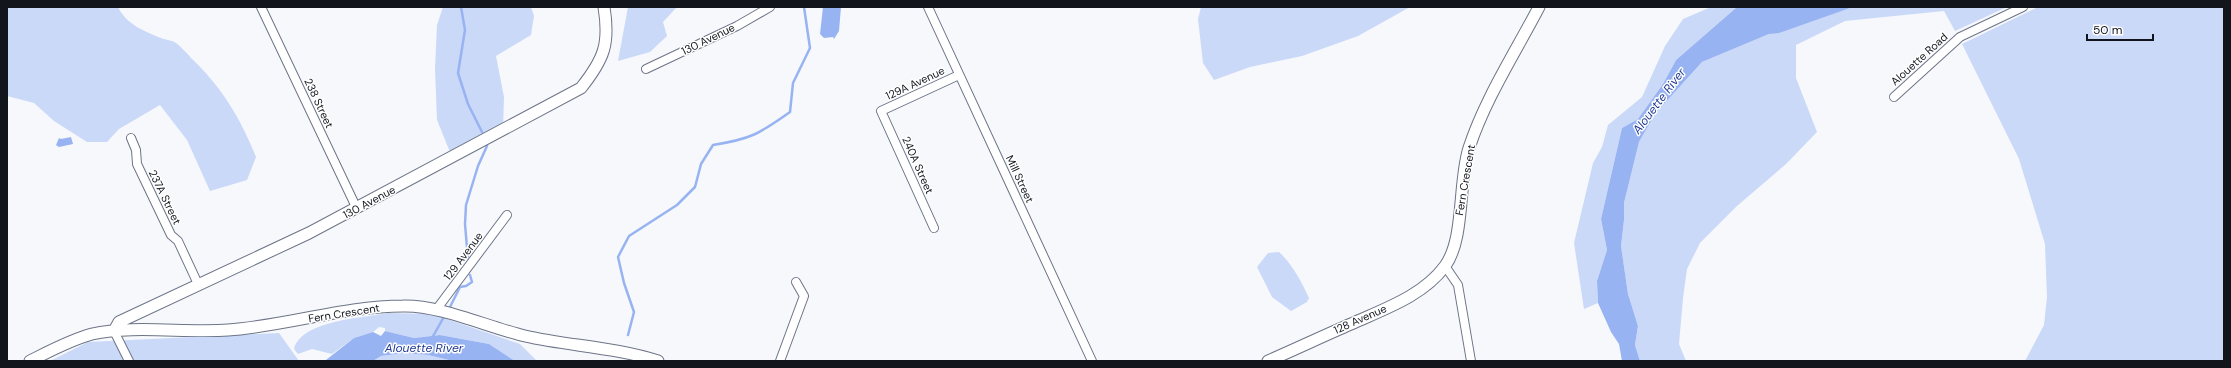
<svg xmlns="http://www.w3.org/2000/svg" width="2231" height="368" font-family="'DM Sans',sans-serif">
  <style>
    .green { fill: #cbd9f8 }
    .water { fill: #98b3f2 }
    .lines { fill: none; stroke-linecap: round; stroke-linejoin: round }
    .stream { stroke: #98b3f2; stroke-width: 2.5 }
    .street-casing { stroke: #6c7487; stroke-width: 10 }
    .secondary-casing { stroke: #6c7487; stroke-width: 13 }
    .street { stroke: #fff; stroke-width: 8 }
    .secondary { stroke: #fff; stroke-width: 11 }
    .labels { text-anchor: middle; stroke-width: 3; stroke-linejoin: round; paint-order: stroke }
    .street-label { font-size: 11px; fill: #12151c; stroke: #fff }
    .water-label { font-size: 12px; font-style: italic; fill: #1f3a93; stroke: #fff }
  </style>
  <rect width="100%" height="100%" fill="#f6f8fc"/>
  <path class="green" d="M7 7H118C127 25 144 31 161 38 166 40 172 40 176 43 181 47 187 53 191 58 221 86 241 119 256 157L247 180 210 191 187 140 160 105 119 129 107 142H87L54 121 34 103 7 96Z
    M443 7H531L534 16 531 35 496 56 504 97 503 130 452 157 437 120 435 69 437 25Z
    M628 7H677L663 22 667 36 650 52 618 61Z
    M1201 7H1410L1358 36 1302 56 1250 67 1214 80 1203 63 1198 19Z
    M1711 7H1737L1676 60 1663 84 1638 119 1622 128 1601 219 1607 250 1597 281 1598 303 1584 309 1574 243 1593 163 1602 147 1608 125 1642 97 1665 46 1683 19Z
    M1853 7H2007L1955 31 1944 11 1845 21 1796 45V78L1817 132 1786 164 1737 206 1700 243 1687 269 1683 298 1679 344 1686 361H1640L1635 345 1638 326 1628 294 1621 246 1624 220V203L1639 142 1655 114 1702 62 1769 34 1779 32Z
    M2038 7H2224V361H2025L2044 325 2047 297 2045 244 2019 159 1962 44Z
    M1279 252C1293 265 1301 281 1309 298L1307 302 1291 311 1272 297 1257 267 1268 253Z
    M388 313 432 314 520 344 537 361H515L489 344 440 335 414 338 385 331V328L379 327 373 332 354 338 332 354 312 349 298 354 294 349C302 320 363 318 388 313Z
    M279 333 299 361H50L88 342Z
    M404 353 428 355 453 361H373L381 356Z"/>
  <path class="water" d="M823 7H841L839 31 834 39 833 37 824 38 820 34Z
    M1737 7H1853L1779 33 1769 34 1702 62 1655 114 1639 142 1624 203V220L1621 246 1628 294 1638 326 1635 345 1640 361H1622L1619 344 1611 332 1598 303 1597 281 1607 250 1601 219 1622 128 1638 119 1663 84 1676 60Z
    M71 137 73 144 59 147 56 145 59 138 61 139Z
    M385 331 414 338 440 335 489 344 515 361H453L428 355 404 353 381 356 373 361 326 360 354 338 373 332 381 336Z"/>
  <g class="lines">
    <path class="stream" d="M461 7 465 30 458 73 468 104 482 132
      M468 260 465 224 466 205 478 166 487 146
      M449 309 460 287 466 286 472 282 470 275
      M628 335 634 312 624 283 618 257 629 236 677 205 695 187 701 164 713 145C751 139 759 134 790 112L793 83 810 48 804 7
      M432 338 445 315"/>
    <g class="street-casing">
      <path id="street" d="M261 7 357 209
        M928 7 1092 361
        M646 69 737 26 770 7
        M1894 97 1960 37 2023 7
        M131 138 136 150 137 164 171 235 178 241 198 284
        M934 228 881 111 959 75
        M1445 266 1458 285 1471 361
        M436 310 507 215
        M114 331 129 361
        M780 361 804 296 796 282"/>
    </g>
    <g class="secondary-casing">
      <path id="secondary" d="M114 331 119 322 309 233 581 88C604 59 610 44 604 7
        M30 361C50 351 70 340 92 334 132 325 186 333 228 330 286 326 344 306 403 306 440 305 487 327 525 336 569 346 614 347 658 361
        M1268 361C1296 349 1323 336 1351 324 1384 309 1423 296 1445 266 1465 239 1458 182 1469 148 1485 99 1515 53 1539 7"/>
    </g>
    <use href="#street" class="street"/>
    <use href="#secondary" class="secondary"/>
  </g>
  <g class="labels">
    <g class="street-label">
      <text transform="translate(708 39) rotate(-26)" y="4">130 Avenue</text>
      <text transform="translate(1919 59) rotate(-42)" y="4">Alouette Road</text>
      <text transform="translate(915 83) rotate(-25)" y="4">129A Avenue</text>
      <text transform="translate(319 103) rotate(65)" y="4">238 Street</text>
      <text transform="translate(918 165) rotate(66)" y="4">240A Street</text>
      <text transform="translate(1020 179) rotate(65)" y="4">Mill Street</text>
      <text transform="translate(1465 180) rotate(-80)" y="4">Fern Crescent</text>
      <text transform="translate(165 197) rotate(64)" y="4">237A Street</text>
      <text transform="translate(369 202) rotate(-28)" y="4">130 Avenue</text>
      <text transform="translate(463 256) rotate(-53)" y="4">129 Avenue</text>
      <text transform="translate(344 313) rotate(-9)" y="4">Fern Crescent</text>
      <text transform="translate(1360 319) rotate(-24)" y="4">128 Avenue</text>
    </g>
    <g class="water-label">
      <text transform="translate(1659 101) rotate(-53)" y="4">Alouette River</text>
      <text x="424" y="352">Alouette River</text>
    </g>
  </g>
  <rect width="2231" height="368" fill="none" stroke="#12151c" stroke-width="16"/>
  <path d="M2087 34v6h66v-6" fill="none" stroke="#12151c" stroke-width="2"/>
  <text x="2093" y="34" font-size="12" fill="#12151c" stroke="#ffffff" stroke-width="3" paint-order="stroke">50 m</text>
</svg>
